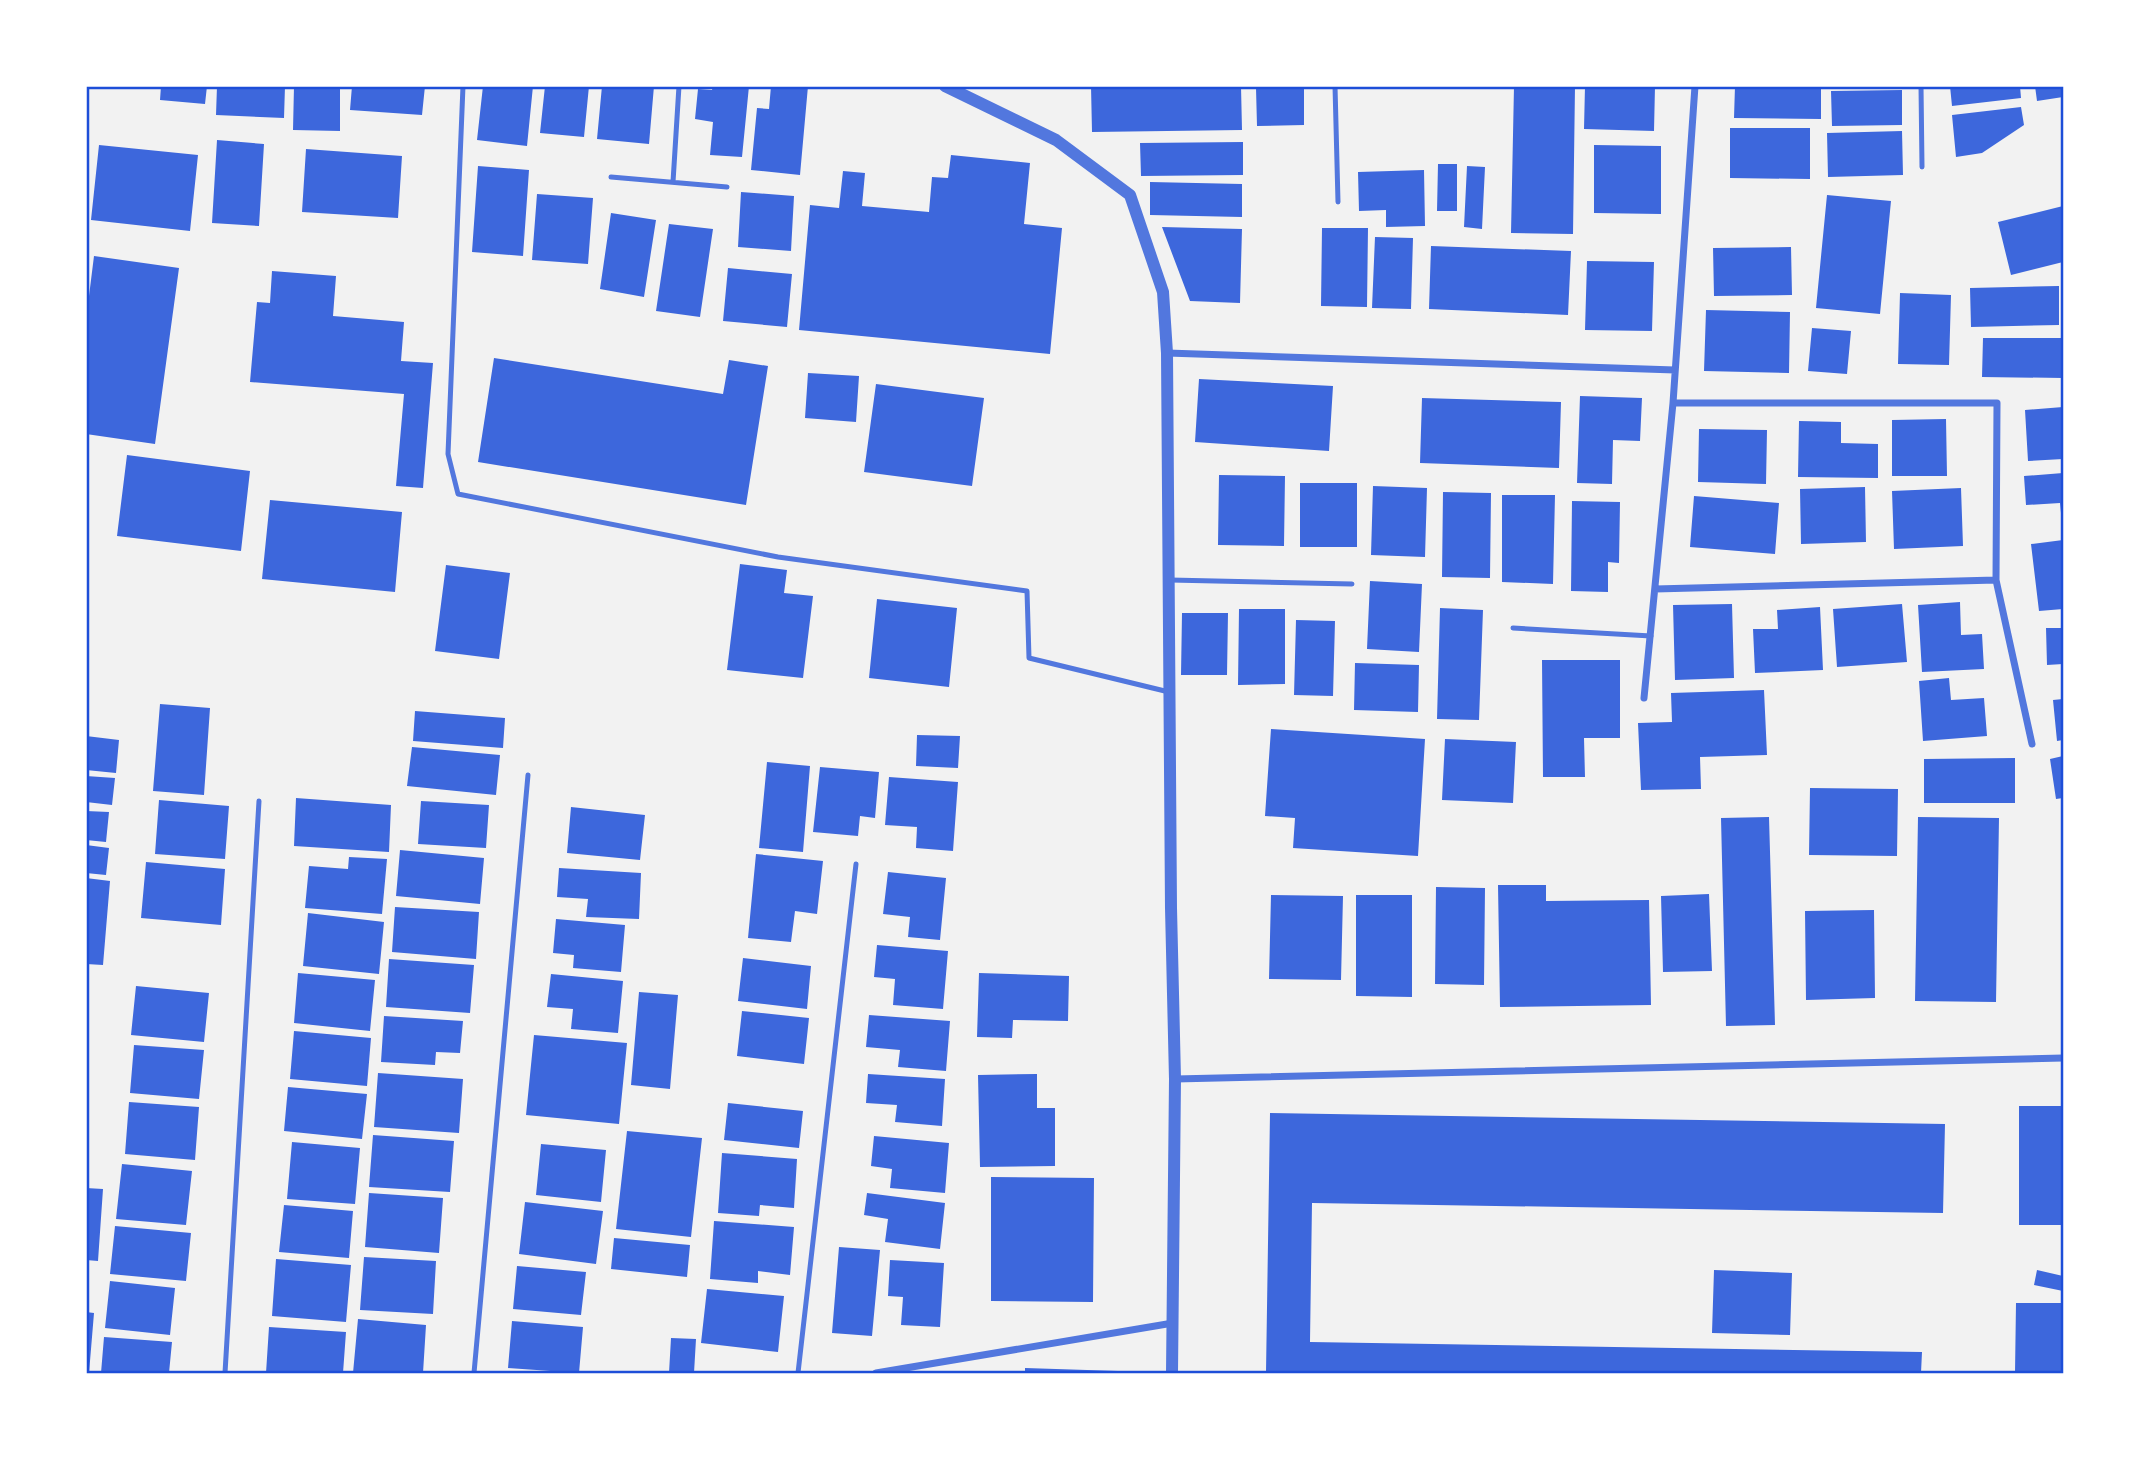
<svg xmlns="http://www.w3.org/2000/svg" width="2149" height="1459" font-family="Rubik,sans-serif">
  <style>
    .building { fill: #3d67dc }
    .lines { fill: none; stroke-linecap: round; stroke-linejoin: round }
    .service { stroke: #5277de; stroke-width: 5 }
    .minor { stroke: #5277de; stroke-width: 7 }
    .tertiary { stroke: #5277de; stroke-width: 12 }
    .neatline { fill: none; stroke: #1d4ed8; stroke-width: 2.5 }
  </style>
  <rect width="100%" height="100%" fill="#f2f2f2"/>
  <path class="building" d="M161 86H207L205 104 160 100Z
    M217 86H285L284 118 216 115Z
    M294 86H340V131L293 130Z
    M352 86H425L422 115 350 110Z
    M483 86H533L527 146 477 140Z
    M545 86H589L584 137 540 133Z
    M602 86H654L649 144 597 139Z
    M713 86H749L742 157 710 155 713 122 695 119 698 89 712 90Z
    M771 86H808L800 175 751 170 757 108 769 109Z
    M1091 86H1241L1242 130 1092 132Z
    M1514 86H1575L1573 234 1511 233Z
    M1585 86H1655L1654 131 1584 129Z
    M1735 86H1821V119L1734 118Z
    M1950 86H2020L2021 98 1952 106Z
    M2035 86H2063V97L2037 101Z
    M1256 88H1304V125L1257 126Z
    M1902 90V125L1832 126 1831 91Z
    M2021 107 2024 125 1982 153 1956 157 1952 115Z
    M1730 128H1810V179L1730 178Z
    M1902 131 1903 175 1828 177 1827 133Z
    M217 140 264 144 259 226 212 223Z
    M1243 142V175L1141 176 1140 143Z
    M99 145 198 155 190 231 91 220Z
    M1594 145 1661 146V214L1594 213Z
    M306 149 402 156 398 218 302 212Z
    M951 155 1030 163 1024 224 1062 228 1050 354 799 330 810 205 839 208 843 171 865 173 862 206 929 212 932 177 948 178Z
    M1438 164H1457V211H1437Z
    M478 166 529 170 523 256 472 252Z
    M1467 166 1485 167 1482 229 1464 227Z
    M1424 170 1425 226 1386 227V210L1359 211 1358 172Z
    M1150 182 1242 184V217L1150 215Z
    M741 192 794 196 791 251 738 247Z
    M537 194 593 198 588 264 532 260Z
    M1827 195 1891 201 1880 314 1816 308Z
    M2063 206V262L2011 275 1998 222Z
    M611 213 656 220 644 297 600 289Z
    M669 224 713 229 700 317 656 311Z
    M1162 227 1242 229 1240 303 1190 301Z
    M1322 228H1368L1367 307 1321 306Z
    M1375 237 1413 238 1411 309 1372 308Z
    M1431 246 1571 251 1568 315 1429 309Z
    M1791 247 1792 295 1714 296 1713 248Z
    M94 256 179 268 155 444 86 434V320Z
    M1587 261 1654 262 1652 331 1585 330Z
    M728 268 792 274 787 327 723 321Z
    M272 271 336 276 333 316 404 322 401 361 433 363 423 488 396 486 404 394 250 382 257 302 270 303Z
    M2059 286V325L1971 327 1970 288Z
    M1900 293 1951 295 1949 365 1898 364Z
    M1706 310 1790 312 1789 373 1704 371Z
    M1812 328 1851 331 1847 374 1808 371Z
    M1983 338H2063V378L1982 377Z
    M494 358 723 394 729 360 768 366 746 505 478 462Z
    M808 373 859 376 856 422 805 418Z
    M1199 379 1333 386 1329 451 1195 442Z
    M876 384 984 398 972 486 864 472Z
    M1580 396 1642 398 1640 441 1613 440 1612 484 1577 483Z
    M1422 398 1561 402 1559 468 1420 463Z
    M2063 407V459L2028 461 2025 410Z
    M1946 419 1947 476H1892V420Z
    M1799 421 1841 422V443L1878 444V478L1798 477Z
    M1699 429 1767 430 1766 484 1698 482Z
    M127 455 250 471 241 551 117 536Z
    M2063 473V513H2061L2060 503 2026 505 2024 476Z
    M1219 475 1285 476 1284 546 1218 545Z
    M1300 483H1357V547H1300Z
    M1373 486 1427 488 1425 557 1371 555Z
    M1865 487 1866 542 1801 544 1800 489Z
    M1961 488 1963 546 1894 549 1892 491Z
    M1443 492 1491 493 1490 578 1442 577Z
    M1502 495H1555L1553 584 1502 582Z
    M1694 496 1779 503 1775 554 1690 547Z
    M270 500 402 512 395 592 262 579Z
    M1572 501 1620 502 1619 563 1608 562V592L1571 591Z
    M2063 540V609L2039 611 2031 544Z
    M740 564 787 570 784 593 813 596 803 678 727 670Z
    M446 565 510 573 499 659 435 651Z
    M1370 581 1422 584 1419 652 1367 649Z
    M877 599 957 608 949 687 869 678Z
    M1960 602 1961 635 1982 634 1984 669 1922 672 1918 605Z
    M1732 604 1734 678 1675 680 1673 605Z
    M1902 604 1907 662 1837 667 1833 609Z
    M1820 607 1823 670 1755 673 1753 629H1778L1777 610Z
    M1440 608 1483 610 1479 720 1437 719Z
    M1239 609H1285V684L1238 685Z
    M1182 613H1228L1227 675H1181Z
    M1296 620 1335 621 1333 696 1294 695Z
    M2046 628H2063V664L2047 665Z
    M1542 660H1620V738H1584L1585 777H1543Z
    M1355 663 1419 665 1418 712 1354 710Z
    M1949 678 1951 700 1984 698 1987 736 1923 741 1919 681Z
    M1764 690 1767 755 1700 757 1701 789 1641 790 1638 723 1672 722 1671 693Z
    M2063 699V740L2057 741 2053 700Z
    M160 704 210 708 204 795 153 791Z
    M415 711 505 718 503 748 413 741Z
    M1271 729 1425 739 1418 856 1293 848 1295 818 1265 816Z
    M917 735 960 736 958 768 916 766Z
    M86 736 119 740 116 773 86 770Z
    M1445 739 1516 742 1513 803 1442 800Z
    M412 747 500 755 496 795 407 786Z
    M2063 756V798L2056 799 2050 759Z
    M2015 758V803H1924V759Z
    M767 762 810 766 803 852 759 848Z
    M820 767 879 772 875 818 860 816 858 836 813 832Z
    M86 776 115 778 112 805 86 802Z
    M889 777 958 782 953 851 916 848 917 827 885 825Z
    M1810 788 1898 789 1897 856 1809 855Z
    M296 798 391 805 389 852 294 846Z
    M159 800 229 806 225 859 155 854Z
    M421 801 489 805 486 848 418 844Z
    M571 807 645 815 640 860 567 853Z
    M86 811 109 812 106 842 86 840Z
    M1769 817 1775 1025 1726 1026 1721 818Z
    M1918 817 1999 818 1996 1002 1915 1001Z
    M86 845 109 848 106 875 86 873Z
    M400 850 484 858 480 904 396 896Z
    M756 854 823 861 817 914 795 911 791 942 748 938Z
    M349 857 387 859 382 914 305 908 309 866 348 869Z
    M146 862 225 869 221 925 141 918Z
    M559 868 641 873 639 919 586 917 588 899 557 897Z
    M888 872 946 878 940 940 908 937 910 917 883 914Z
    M86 878 110 881 103 965 86 964Z
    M1498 885H1546V901L1649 900 1651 1005 1500 1007Z
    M1436 887 1485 888 1484 985 1435 984Z
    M1709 894 1712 971 1663 972 1661 896Z
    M1271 895 1343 896 1341 980 1269 979Z
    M1356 895H1412V997L1356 996Z
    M395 907 479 912 476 959 392 952Z
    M1874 910 1875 998 1806 1000 1805 911Z
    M308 913 384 922 379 974 303 966Z
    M556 919 625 925 621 972 573 968 574 955 553 953Z
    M877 945 948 951 943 1009 893 1005 895 979 874 977Z
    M743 958 811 966 807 1009 738 1001Z
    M389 959 474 965 470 1013 386 1007Z
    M298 973 375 980 370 1031 294 1023Z
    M979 973 1069 976 1068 1021 1013 1020 1012 1038 977 1037Z
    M551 974 623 981 618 1033 571 1029 573 1009 547 1007Z
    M136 986 209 993 204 1042 131 1035Z
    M639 992 678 995 670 1089 631 1085Z
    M742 1011 809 1018 804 1064 737 1056Z
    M869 1015 950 1021 946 1071 898 1067 900 1050 866 1047Z
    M384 1016 463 1021 460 1053 436 1052 435 1065 381 1062Z
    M294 1031 371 1038 367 1086 290 1079Z
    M534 1035 627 1043 619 1124 526 1115Z
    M134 1045 204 1050 199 1099 130 1093Z
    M378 1073 463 1079 459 1133 374 1127Z
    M868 1074 945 1079 942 1126 895 1122 897 1105 866 1103Z
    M1037 1074V1108H1055V1166L980 1167 978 1075Z
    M288 1087 367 1094 362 1139 284 1131Z
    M129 1102 199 1107 195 1160 125 1154Z
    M728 1103 803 1111 799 1148 724 1140Z
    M2019 1106H2063V1225H2019Z
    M1270 1113 1945 1124 1943 1213 1312 1203 1310 1342 1922 1352 1921 1373H1266Z
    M627 1131 702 1138 691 1237 616 1229Z
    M373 1135 454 1141 450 1192 369 1187Z
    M874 1136 949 1143 945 1193 890 1188 892 1169 871 1166Z
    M292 1142 360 1148 355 1204 287 1199Z
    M541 1144 606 1150 601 1202 536 1195Z
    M722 1153 797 1159 794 1208 760 1205 759 1216 718 1213Z
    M122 1164 192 1171 186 1225 116 1219Z
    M991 1177 1094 1178 1093 1302 991 1301Z
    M86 1188 103 1189 98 1261 86 1260Z
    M369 1193 443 1198 439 1253 365 1247Z
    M867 1193 945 1203 940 1249 885 1242 888 1219 864 1215Z
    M525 1202 603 1211 596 1264 519 1254Z
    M284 1205 353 1211 349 1258 279 1252Z
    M714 1221 794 1227 790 1275 758 1271V1283L710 1279Z
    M115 1226 191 1233 186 1281 110 1274Z
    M614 1238 690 1245 687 1277 611 1269Z
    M839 1247 880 1250 872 1336 832 1333Z
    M364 1257 436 1261 433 1314 360 1310Z
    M276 1259 351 1265 346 1322 272 1316Z
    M890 1260 944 1263 940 1327 901 1325 903 1297 888 1296Z
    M517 1266 586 1272 581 1315 513 1309Z
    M1714 1270 1792 1273 1790 1335 1712 1333Z
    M2037 1270 2063 1276V1291L2034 1285Z
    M110 1281 175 1288 170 1335 105 1328Z
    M707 1289 784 1296 778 1352 701 1343Z
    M2016 1303H2063V1373H2015Z
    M86 1312 94 1313 89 1373H86Z
    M358 1319 426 1325 423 1373H353Z
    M512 1321 583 1327 579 1373 508 1368Z
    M269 1327 346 1332 343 1373H266Z
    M104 1337 172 1342 169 1373H101Z
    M671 1338 696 1339 694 1373H669Z
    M1025 1368 1118 1371V1373H1025Z"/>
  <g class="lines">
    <path class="service" d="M463 86 448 454 458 494 778 557 1027 591 1029 658 1169 692
      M1335 86 1338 202
      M1921 86 1922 167
      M611 177 727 187
      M673 182 679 86
      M1170 580 1352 584
      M1513 628 1651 636
      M225 1373 259 801
      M474 1373 528 775
      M798 1373 856 864"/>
    <path class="minor" d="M1695 86 1673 403H1997L1996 580 2032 744
      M1167 353 1675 370
      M1655 589 1996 580
      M1644 698 1673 403
      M1175 1079 2063 1058
      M876 1373 1173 1323"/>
    <path class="tertiary" d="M945 86 1056 140 1130 195 1163 292 1167 353 1171 908 1175 1079 1172 1373"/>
  </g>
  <rect width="2149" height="1459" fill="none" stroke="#ffffff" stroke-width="175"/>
  <rect x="88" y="88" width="1974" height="1284" class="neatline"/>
</svg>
